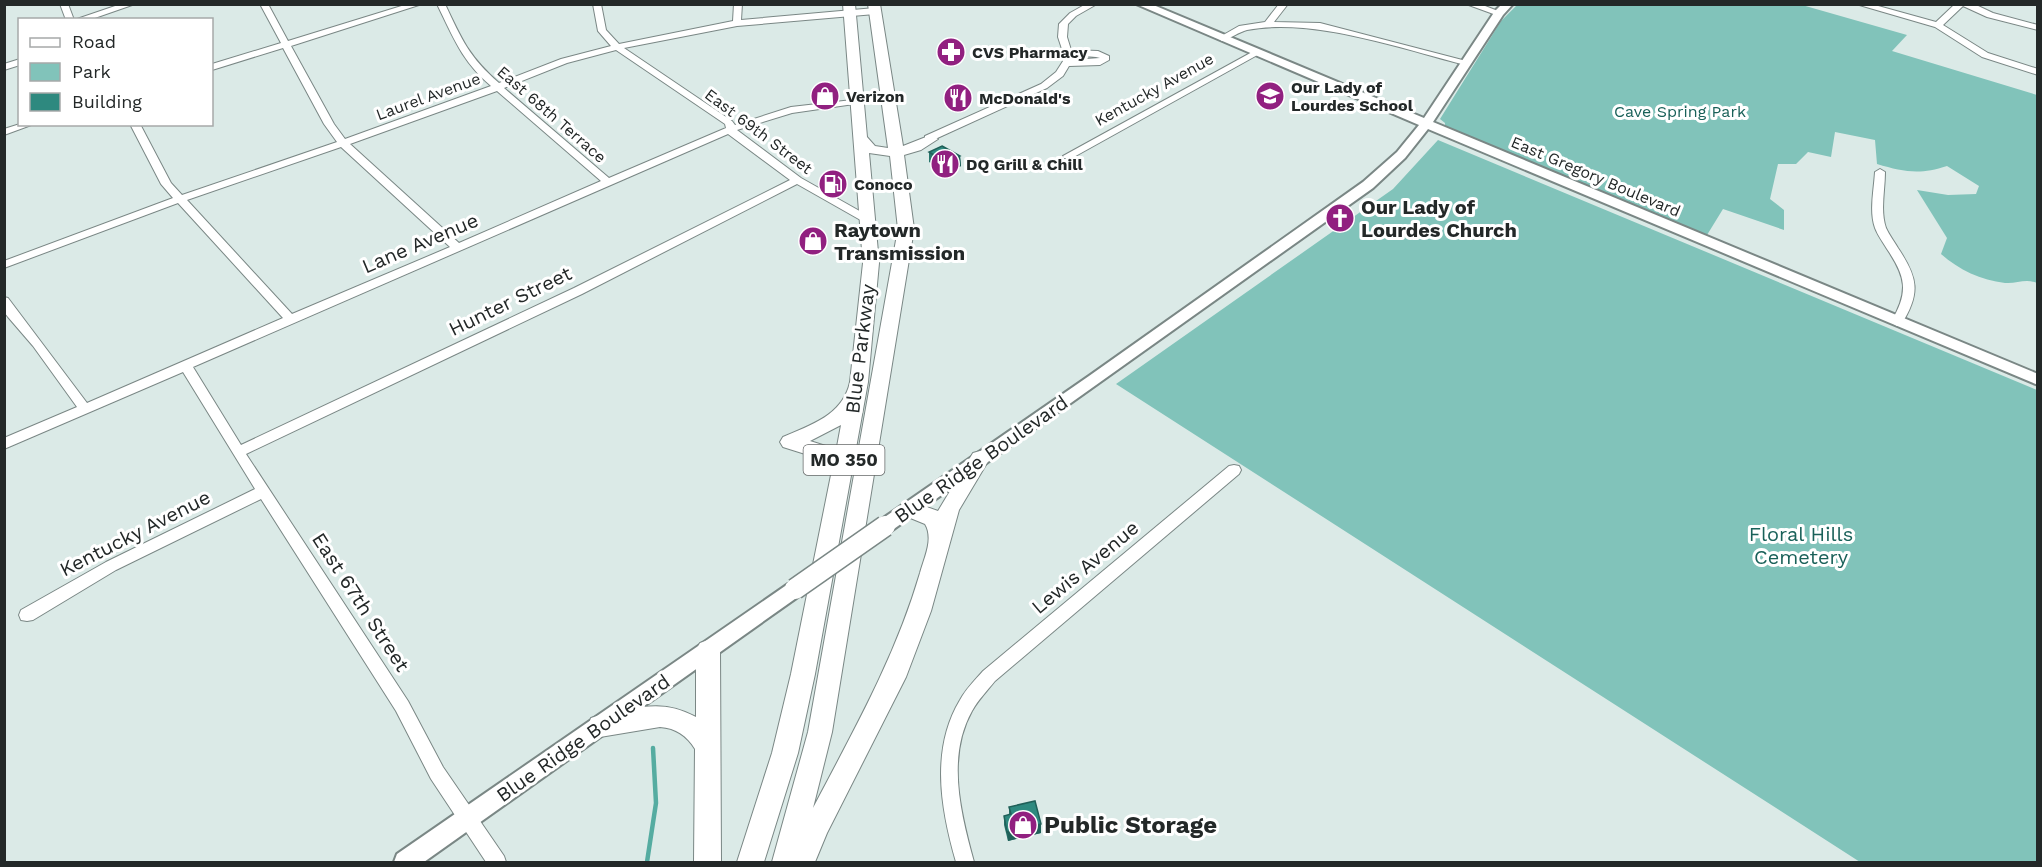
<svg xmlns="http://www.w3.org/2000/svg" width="2042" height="867" font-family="'Work Sans',sans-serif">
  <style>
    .green { fill: #81c3ba }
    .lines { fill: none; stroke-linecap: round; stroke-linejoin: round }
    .stream { stroke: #55aca1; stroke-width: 4.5 }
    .minor-casing { stroke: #7a8785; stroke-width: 2 }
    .major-casing { stroke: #7a8785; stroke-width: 4 }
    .highway-casing { stroke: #7a8785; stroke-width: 2 }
    .minor { fill: #fff; fill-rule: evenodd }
    .major { fill: #fff; fill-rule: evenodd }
    .highway { fill: #fff; fill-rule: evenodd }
    .major-bridge-casing { stroke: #7a8785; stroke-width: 23; stroke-linecap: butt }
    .major-bridge { stroke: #fff; stroke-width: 20 }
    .wall { fill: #28766d }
    .shaded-wall { fill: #206059 }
    .building { fill: #2e897f; stroke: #206059; stroke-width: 1.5 }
    .labels { text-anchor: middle; stroke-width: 6; stroke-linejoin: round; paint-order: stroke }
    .far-poi-label { font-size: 16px; font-weight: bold; fill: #232828; stroke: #fff; text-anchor: start }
    .far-street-label { font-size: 16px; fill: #232828; stroke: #fff }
    .far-park-label { font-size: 16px; fill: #196159; stroke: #fff }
    .shield { fill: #fff; stroke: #656868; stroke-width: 1.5 }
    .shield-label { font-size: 18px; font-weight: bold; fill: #232828 }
    .poi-label { font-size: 20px; font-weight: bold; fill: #232828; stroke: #fff; text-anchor: start }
    .street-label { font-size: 20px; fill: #232828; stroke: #fff }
    .park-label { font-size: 20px; fill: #196159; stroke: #fff }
    .near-poi-label { font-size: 24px; font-weight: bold; fill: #232828; stroke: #fff; text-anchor: start }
  </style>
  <rect width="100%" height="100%" fill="#dbeae7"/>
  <path class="green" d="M1517 5H1802L1907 35 1892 51 2037 95V283C2025 278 2017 284 2005 283 1981 280 1959 270 1941 254L1947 238 1917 190 1948 195 1976 194 1979 186 1947 166C1920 175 1904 172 1877 164L1875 140 1835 132 1831 157 1808 152 1796 164H1778L1770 199 1784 210V230L1723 209 1707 235 1445 130V123L1440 119 1501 21Z
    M1438 140 2037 390V862H1860L1116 384 1393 189Z"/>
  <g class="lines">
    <path class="stream" d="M647 862 656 803 653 748"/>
    <g class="minor-casing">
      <path id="minor" d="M60 4H68L74 20H66Z
        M121 4H135L89 20H74Z
        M260 4H268L288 41 408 4H422L291 46 334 124 345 139 491 86C462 61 454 39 437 4H445C462 40 469 57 499 83L561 59 611 46 598 31 593 4H601L606 30 619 44 733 21 734 4H742L741 20 875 8 879 11 875 14 737 26 624 48 732 121 735 125 791 107 861 99V103L792 113 737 130 801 178 872 218V222H864L797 184 582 294 246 454 408 701 443 767 504 856 506 862H486L431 779 396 711 261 499 116 570 33 620 27 621 21 620 19 615 21 610 106 562 255 489 183 372 4 449V438L77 407 33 346 8 317 4 312V297L8 298 87 403 283 318 178 203 4 268V261L173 198 161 184 130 124H140L171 183 182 195 337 142 324 124 283 48 212 70V64L281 43ZM616 50 725 124 726 128 609 178 504 88 567 63ZM497 91 601 181 459 243 350 144ZM728 134 790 180 574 288 241 445 193 367ZM341 147 450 247 292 314 187 200Z
        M1086 4H1097L1076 16 1068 24 1067 37 1071 50 1098 51 1109 56V60L1100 65 1069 66 1063 76 1047 88 933 140H925V136L1041 84 1056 72 1065 58 1058 37 1059 24 1070 13ZM1072 55 1096 57 1100 58 1072 60Z
        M1279 4H1288L1274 22 1320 23 1470 62 1466 65C1402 49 1312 17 1247 30 1239 32 1231 38 1222 41L1218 38 1239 26 1265 22Z
        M1466 4H1480L1503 13 1499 16Z
        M1856 4H1871L1936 22 1955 4H1974L1993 13 2038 25V30L1987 17 1963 6 1943 25 1988 53 2038 69V75L1982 57 1935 27Z
        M1254 51 1261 53 1072 158H1064L1063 156Z
        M20 59V65L4 70V64Z
        M20 124H34L4 135V129Z
        M1880 169 1885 172C1885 190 1880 211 1886 228 1889 235 1894 241 1898 248 1918 278 1921 293 1901 325L1897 326 1891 322C1909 292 1906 277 1887 249 1883 242 1878 236 1875 228 1869 211 1874 190 1875 172Z
        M1234 465 1239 466 1241 470 1239 474 995 681C987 691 978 700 972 711 946 757 961 815 974 862H956C941 810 930 750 960 700 966 689 975 680 983 671L1229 466Z"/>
    </g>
    <g class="major-casing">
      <path id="major" d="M1136 4H1151L1424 118 1495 11 1502 4H1513L1503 15 1433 122 2038 374V385L1428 129 1405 158 1373 188 891 531 885 533 879 531 876 526 879 521 1089 376 1363 182 1397 152 1419 125Z
        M795 581 802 584 804 589 802 594 424 862H394L397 854 788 584Z"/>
    </g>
    <g class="highway-casing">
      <path id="highway" d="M843 4H855L867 137 875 146 888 148 868 4H880L903 146 931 135 938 139 921 150 904 155 914 229 832 732 813 808C854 730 895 658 920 573 924 558 934 539 925 524L903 515 900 509 903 503 910 501 938 511 973 453 980 451 987 453 990 458 959 510 931 611 906 677 827 833 815 862H772L808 732 898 229 890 156 869 153 879 263 868 382 815 674 798 753 764 862H737L772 753 791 674 831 475 818 458 783 447 780 442 783 437C811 425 843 415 850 382L863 263ZM841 425 836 452 832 448 810 441Z
        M708 640 716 643 720 650 721 862H694L695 749C687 736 676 728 660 727L600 737 591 734 588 726 591 718 600 715C637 709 660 698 696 717V650L700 643Z"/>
    </g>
    <use href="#minor" class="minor"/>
    <use href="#major" class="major"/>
    <use href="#highway" class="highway"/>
    <g class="major-bridge-casing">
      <path id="major-bridge" d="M795 589 885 526"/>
    </g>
    <use href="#major-bridge" class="major-bridge"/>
  </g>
  <path class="wall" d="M929 152 960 156 961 166 948 173 929 162Z
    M1009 807 1041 824V833L1008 841 1004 825V816L1009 815Z"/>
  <path class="shaded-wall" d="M960 156 961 166 948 173 947 163Z
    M1041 824V833L1008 841 1007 832Z"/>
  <path class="building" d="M942 146 960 156 947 163 929 152Z
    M1035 801 1041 824 1007 832 1004 816 1011 814 1009 807Z"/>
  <defs>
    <g id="pharmacy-disc" transform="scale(1.5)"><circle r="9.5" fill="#912080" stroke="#fff"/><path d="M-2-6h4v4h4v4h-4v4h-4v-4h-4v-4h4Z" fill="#fff"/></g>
    <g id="shop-disc" transform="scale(1.5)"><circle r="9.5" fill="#912080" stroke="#fff"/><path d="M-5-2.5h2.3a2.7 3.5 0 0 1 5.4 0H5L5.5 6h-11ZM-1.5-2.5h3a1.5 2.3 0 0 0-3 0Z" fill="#fff"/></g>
    <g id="school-disc" transform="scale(1.5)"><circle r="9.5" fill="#912080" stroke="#fff"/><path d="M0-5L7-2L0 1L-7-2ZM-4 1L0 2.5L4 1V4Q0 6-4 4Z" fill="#fff"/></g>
    <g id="restaurant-disc" transform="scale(1.5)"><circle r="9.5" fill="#912080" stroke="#fff"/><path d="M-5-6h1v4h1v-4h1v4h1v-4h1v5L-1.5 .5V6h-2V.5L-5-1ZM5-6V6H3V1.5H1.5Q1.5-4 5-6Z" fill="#fff"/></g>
    <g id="fuel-disc" transform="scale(1.5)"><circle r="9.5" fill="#912080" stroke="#fff"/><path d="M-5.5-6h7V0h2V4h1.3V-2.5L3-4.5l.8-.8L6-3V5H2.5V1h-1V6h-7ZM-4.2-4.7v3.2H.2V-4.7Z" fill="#fff"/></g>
    <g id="church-disc" transform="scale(1.5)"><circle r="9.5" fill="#912080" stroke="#fff"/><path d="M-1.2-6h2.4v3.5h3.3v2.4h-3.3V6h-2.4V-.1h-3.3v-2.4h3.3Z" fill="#fff"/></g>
  </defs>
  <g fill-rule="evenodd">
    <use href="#pharmacy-disc" x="951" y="52"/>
    <use href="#shop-disc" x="825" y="96"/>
    <use href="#school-disc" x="1270" y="96"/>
    <use href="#restaurant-disc" x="958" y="98"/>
    <use href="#restaurant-disc" x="945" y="164"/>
    <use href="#fuel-disc" x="833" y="184"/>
    <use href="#church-disc" x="1340" y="218"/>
    <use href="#shop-disc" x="813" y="241"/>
    <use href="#shop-disc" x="1023" y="825"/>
  </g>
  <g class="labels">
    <g class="far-poi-label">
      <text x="972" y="58">CVS Pharmacy</text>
      <text x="1291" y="93">Our Lady of<tspan x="1291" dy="18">Lourdes School</tspan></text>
      <text x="846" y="102">Verizon</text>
      <text x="979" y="104">McDonald's</text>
      <text x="966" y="170">DQ Grill &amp; Chill</text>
      <text x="854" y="190">Conoco</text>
    </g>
    <g class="far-street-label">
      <text transform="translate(1154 89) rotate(-29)" y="6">Kentucky Avenue</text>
      <text transform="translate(428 96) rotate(-20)" y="6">Laurel Avenue</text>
      <text transform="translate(552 114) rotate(41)" y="6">East 68th Terrace</text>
      <text transform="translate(759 131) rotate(37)" y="6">East 69th Street</text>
      <text transform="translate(1596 176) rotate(23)" y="6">East Gregory Boulevard</text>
    </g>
    <g class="far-park-label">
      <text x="1680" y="117">Cave Spring Park</text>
    </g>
    <rect class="shield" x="803.5" y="445" width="81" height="30" rx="4.5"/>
    <g class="shield-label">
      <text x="844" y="466">MO 350</text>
    </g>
    <g class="poi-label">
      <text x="1361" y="214">Our Lady of<tspan x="1361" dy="23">Lourdes Church</tspan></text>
      <text x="834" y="237">Raytown<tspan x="834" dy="23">Transmission</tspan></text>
    </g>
    <g class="street-label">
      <text transform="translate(420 243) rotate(-23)" y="7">Lane Avenue</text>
      <text transform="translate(510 301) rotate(-26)" y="7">Hunter Street</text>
      <text transform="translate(860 349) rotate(-83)" y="7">Blue Parkway</text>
      <text transform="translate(981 459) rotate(-35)" y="7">Blue Ridge Boulevard</text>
      <text transform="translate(135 533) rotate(-27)" y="7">Kentucky Avenue</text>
      <text transform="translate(1085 567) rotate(-40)" y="7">Lewis Avenue</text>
      <text transform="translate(361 602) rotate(57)" y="7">East 67th Street</text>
      <text transform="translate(583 738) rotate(-35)" y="7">Blue Ridge Boulevard</text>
    </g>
    <g class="park-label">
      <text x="1801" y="541">Floral Hills<tspan x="1801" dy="23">Cemetery</tspan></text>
    </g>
    <g class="near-poi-label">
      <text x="1044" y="833">Public Storage</text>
    </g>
  </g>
  <rect width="2042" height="867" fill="none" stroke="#232828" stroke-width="12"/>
  <rect x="18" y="18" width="195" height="108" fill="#ffffff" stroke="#a7a9a9" stroke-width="1.5"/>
  <rect x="30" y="38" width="30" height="9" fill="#ffffff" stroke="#a7a9a9" stroke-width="1.5"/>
  <text x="72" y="48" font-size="18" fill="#232828">Road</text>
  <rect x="30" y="63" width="30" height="18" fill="#81c3ba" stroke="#a7a9a9" stroke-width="1.5"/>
  <text x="72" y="78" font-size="18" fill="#232828">Park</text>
  <rect x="30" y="93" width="30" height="18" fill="#2e897f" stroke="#a7a9a9" stroke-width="1.5"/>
  <text x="72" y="108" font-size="18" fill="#232828">Building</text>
</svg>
